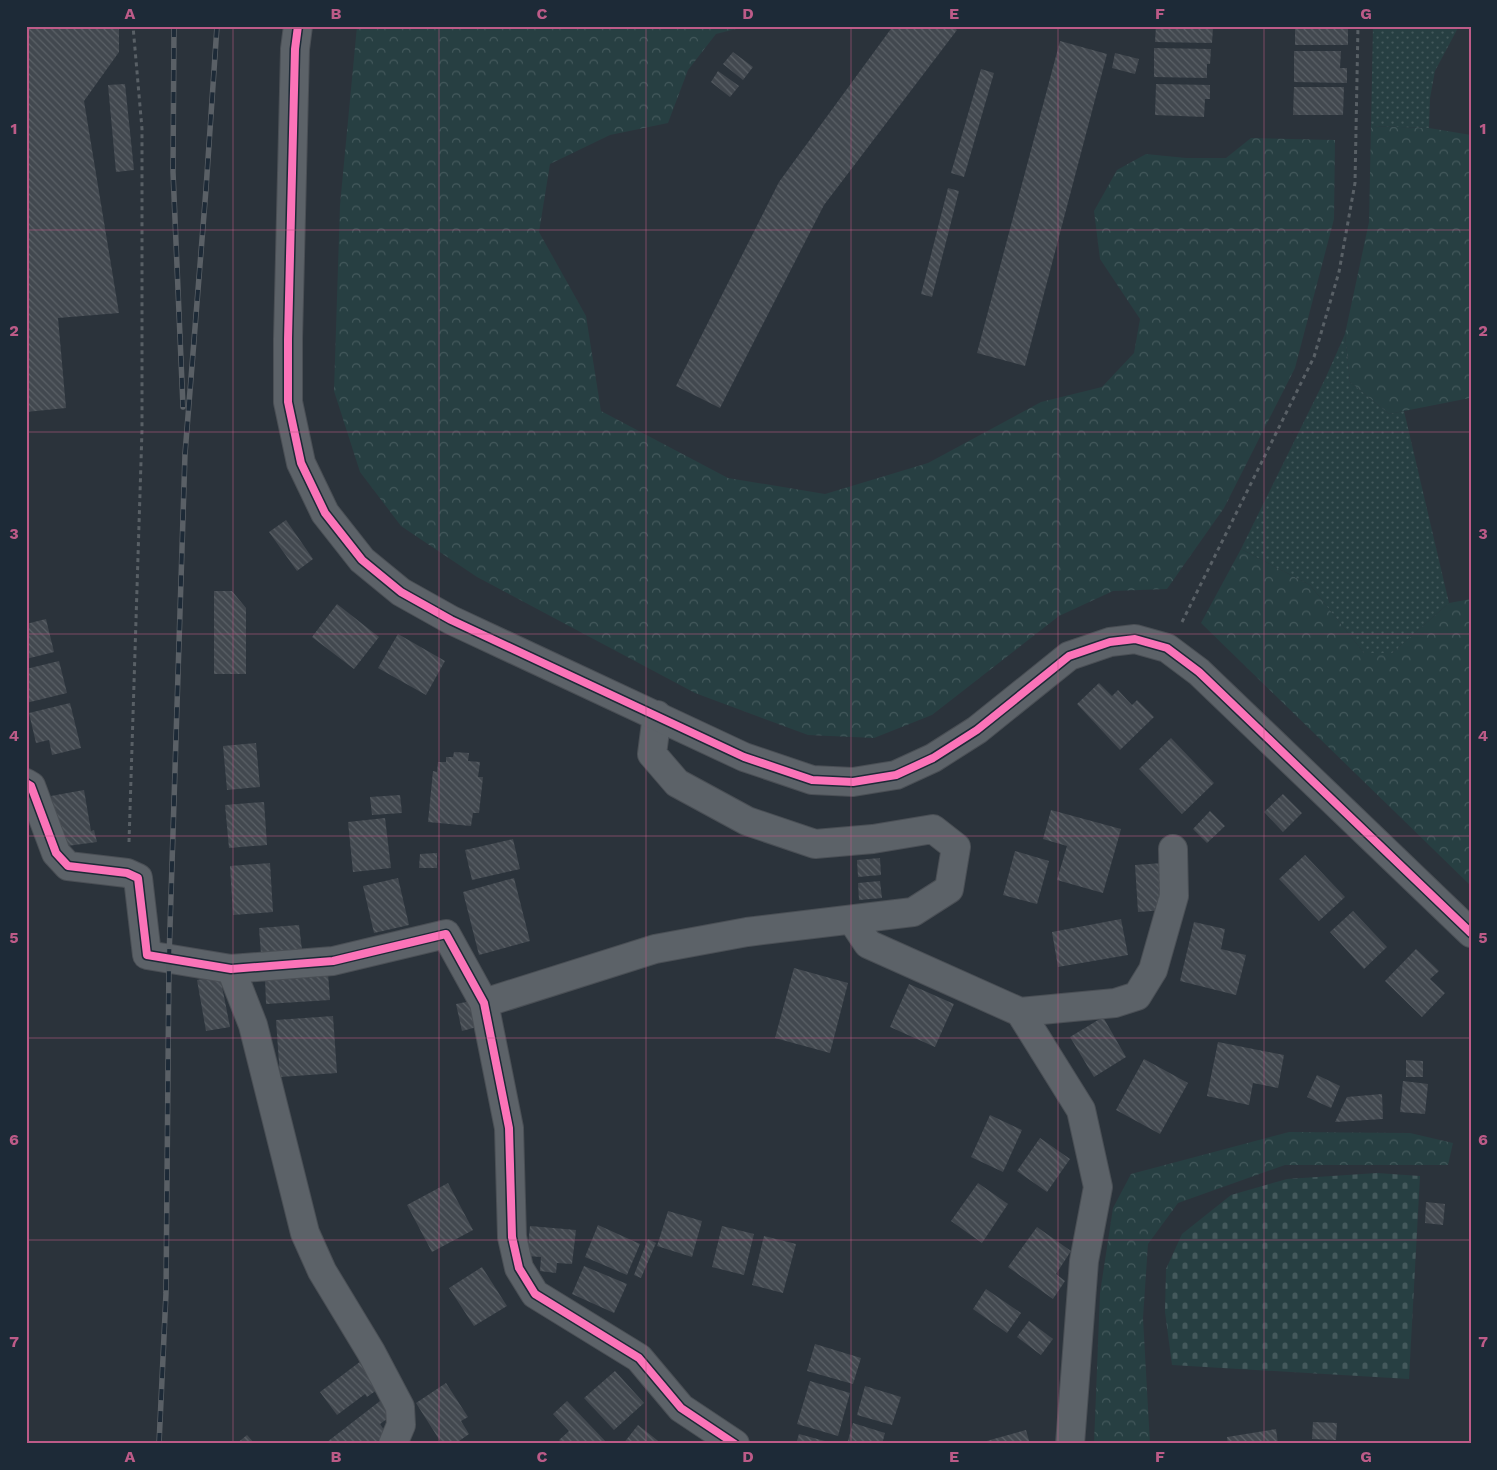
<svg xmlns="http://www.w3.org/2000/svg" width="1497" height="1470" font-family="'Work Sans',sans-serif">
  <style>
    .forest { fill: url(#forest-crowns) }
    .cemetery { fill: url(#cemetery-stones) }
    .park { fill: url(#park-dots) }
    .building { fill: url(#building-back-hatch) }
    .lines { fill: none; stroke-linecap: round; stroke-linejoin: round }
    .minor-casing { stroke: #4a4f55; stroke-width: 30 }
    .tertiary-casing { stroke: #4a4f55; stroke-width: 30 }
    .path { stroke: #596066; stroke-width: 3; stroke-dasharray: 4 4; stroke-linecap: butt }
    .minor { stroke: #5c6268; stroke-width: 28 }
    .tertiary { stroke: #5c6268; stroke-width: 28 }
    .rail-casing { stroke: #5a6066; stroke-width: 5.5 }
    .rail { stroke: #1d2a37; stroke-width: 4; stroke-dasharray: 11; stroke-linecap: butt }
    .cycleway-casing { stroke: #1d2a37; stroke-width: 11 }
    .cycleway { stroke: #fb73b8; stroke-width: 8 }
    .grid { fill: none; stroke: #bd5b88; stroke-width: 1; stroke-opacity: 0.55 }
    .neatline { fill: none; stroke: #bd5b88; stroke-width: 2 }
    .grid-label { font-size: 16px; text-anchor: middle; font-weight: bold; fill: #bd5b88 }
  </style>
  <defs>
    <pattern id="forest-crowns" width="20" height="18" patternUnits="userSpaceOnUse" patternTransform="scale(1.25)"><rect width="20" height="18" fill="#273f42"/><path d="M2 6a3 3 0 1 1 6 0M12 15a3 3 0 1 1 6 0" fill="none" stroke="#44595c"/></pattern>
    <pattern id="cemetery-stones" width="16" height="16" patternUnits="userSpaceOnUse" patternTransform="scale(1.25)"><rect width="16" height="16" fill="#273f42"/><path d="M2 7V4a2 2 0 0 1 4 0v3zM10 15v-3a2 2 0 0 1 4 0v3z" fill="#44595c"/></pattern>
    <pattern id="park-dots" width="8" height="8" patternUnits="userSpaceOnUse" patternTransform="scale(1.25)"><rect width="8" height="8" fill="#273f42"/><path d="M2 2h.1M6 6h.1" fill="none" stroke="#44595c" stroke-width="1.8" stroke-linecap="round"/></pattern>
    <pattern id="building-back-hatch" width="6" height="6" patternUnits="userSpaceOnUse" patternTransform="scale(1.25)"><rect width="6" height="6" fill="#42484f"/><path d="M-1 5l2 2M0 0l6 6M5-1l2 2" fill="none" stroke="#5b6167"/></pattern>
  </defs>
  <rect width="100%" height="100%" fill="#2b333b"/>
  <path class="forest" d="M357 26H748L716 34 688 70 668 123 610 135 550 164 539 232 586 316 601 411 728 478 825 494 928 463 1041 402 1102 387 1134 353 1140 319 1100 259 1094 211 1117 170 1146 154 1186 158H1226L1251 138 1335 140 1334 219 1295 368 1224 508 1167 589 1113 591 1059 616 932 715 874 738 808 735 695 693 477 577 401 526 360 472 334 391 340 205Z
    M1371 126 1429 128 1471 135 1470 398 1389 414 1350 382 1345 334 1369 222Z
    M1241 549 1310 585 1364 653H1392L1449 603 1471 599V886L1201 623Z
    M1289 1132 1410 1133 1453 1143 1448 1165H1285L1178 1203 1148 1244 1143 1318 1150 1444H1094L1100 1293 1113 1208 1131 1174Z"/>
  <path class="cemetery" d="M1377 1173 1420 1176 1409 1379 1172 1365 1165 1312 1166 1269 1182 1234 1231 1195 1287 1179Z"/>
  <path class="park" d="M1373 26H1459L1435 71 1430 98 1429 128 1371 126Z
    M1345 334 1350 382 1389 414 1404 411 1449 603 1392 653H1364L1310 585 1241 549 1326 377Z"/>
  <path class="building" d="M26 26H119V52L84 101 119 313 58 318 66 408 26 412Z
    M893 26H952L957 30 824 205 720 408 676 386 779 182Z
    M1156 26H1203V28H1213L1212 43 1155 42Z
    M1295 26H1348V45H1295Z
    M1060 41 1107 54 1025 366 977 353Z
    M1154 48 1211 49 1210 64H1207V78L1154 77Z
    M1294 51H1341L1340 68H1347V83L1294 82Z
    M733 52 753 67 743 80 723 64Z
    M1115 53 1139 59 1135 74 1112 68Z
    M981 69 994 73 964 177 951 173Z
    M718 71 739 86 730 97 711 82Z
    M125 84 134 170 116 172 108 85Z
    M1156 84 1210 85V99H1205L1204 117 1155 115Z
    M1294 87H1344L1343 115H1293Z
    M948 188 959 191 932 297 921 294Z
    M286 520 313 559 297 571 269 532Z
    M214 591H232L246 608V674H214Z
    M337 604 379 637 354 669 312 637Z
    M46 619 54 652 26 659V624Z
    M398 634 445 661 426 695 378 668Z
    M59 661 67 693 26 703V669Z
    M1099 683 1112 696 1118 690 1132 705 1137 700 1154 717 1120 750 1077 704Z
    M70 703 81 748 52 755 49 740 36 743 29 713Z
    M1171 738 1214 783 1182 814 1139 769Z
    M256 743 260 787 227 790 223 746Z
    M454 752 469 753 468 761 480 762 478 777H483L479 813H473L471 826 428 822 433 771 437 772 438 762H446V757H453Z
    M84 790 91 831 94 830 97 842 67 846 64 832 58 834 51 796Z
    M1283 794 1302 813 1283 832 1264 812Z
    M400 795 402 813 372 815 370 797Z
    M264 802 267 845 229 848 225 805Z
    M1051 810 1121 829 1103 893 1057 880 1067 846 1043 839Z
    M1210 811 1225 826 1207 843 1193 829Z
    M385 818 391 868 353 872 348 822Z
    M513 839 520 869 472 880 465 850Z
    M1015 851 1049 861 1037 904 1003 895Z
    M437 853V868H419L420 854Z
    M1305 855 1345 897 1319 921 1279 879Z
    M880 858 881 875 858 877 857 860Z
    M270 863 273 912 233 915 230 866Z
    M1162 863 1165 910 1138 912 1135 865Z
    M398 878 409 925 374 933 363 886Z
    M514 878 530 941 479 955 463 892Z
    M880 881 882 898 859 900 858 883Z
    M1353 911 1387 947 1364 969 1330 932Z
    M1121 919 1128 955 1058 967 1052 932Z
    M1194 922 1225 929 1221 949 1246 955 1236 995 1180 981Z
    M299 925 302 950 261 954 259 928Z
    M1416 949 1439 971 1430 979 1445 993 1422 1017 1385 981Z
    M794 968 848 983 830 1053 775 1038Z
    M328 973 330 1000 266 1004 265 977Z
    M220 976 230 1027 206 1031 197 980Z
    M909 984 954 1004 935 1047 890 1027Z
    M471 1001 477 1027 462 1031 456 1004Z
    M333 1016 337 1073 280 1077 276 1020Z
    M1103 1017 1126 1057 1094 1077 1070 1037Z
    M1218 1042 1284 1055 1278 1088 1253 1083 1249 1105 1207 1096Z
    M1144 1059 1188 1083 1160 1134 1116 1110Z
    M1406 1060 1423 1061V1077H1406Z
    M1317 1075 1340 1086 1331 1108 1307 1097Z
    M1403 1081 1428 1084 1425 1114 1400 1112Z
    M1382 1094 1383 1119 1335 1122 1347 1097Z
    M990 1115 1022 1130 1003 1172 971 1157Z
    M1040 1138 1070 1159 1047 1192 1017 1171Z
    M448 1183 473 1230 432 1252 407 1205Z
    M978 1183 1008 1204 982 1243 951 1221Z
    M1426 1202 1445 1204 1443 1225 1425 1223Z
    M668 1211 702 1221 692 1257 657 1246Z
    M598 1225 640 1244 627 1275 585 1257Z
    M530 1226 576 1230 572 1264 557 1263 556 1273 540 1271 541 1257 527 1256Z
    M722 1226 754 1234 744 1275 712 1267Z
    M1037 1227 1071 1251 1056 1274 1065 1281 1053 1299 1008 1267Z
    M764 1236 796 1244 783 1293 752 1285Z
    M648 1239 656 1243 641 1278 634 1275Z
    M584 1266 627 1284 614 1313 572 1294Z
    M482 1267 507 1306 474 1326 449 1288Z
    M986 1289 1021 1313 1007 1333 973 1309Z
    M1029 1321 1053 1339 1041 1355 1017 1337Z
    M815 1344 861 1358 853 1384 807 1371Z
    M361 1361 381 1387 367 1397 365 1394 337 1415 320 1392Z
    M615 1371 644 1403 614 1430 584 1398Z
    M810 1381 850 1393 838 1436 797 1424Z
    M446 1383 468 1417 461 1421 469 1434 455 1444H442L416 1403Z
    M865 1386 901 1397 892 1425 857 1415Z
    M380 1401 391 1416 380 1424 387 1434 374 1444H328L327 1442Z
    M567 1401 608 1444H563L559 1440 569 1431 553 1414Z
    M1313 1422 1337 1423 1336 1440 1312 1439Z
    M853 1423 885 1433 882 1444H847Z
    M638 1425 662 1444H623Z
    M1276 1429 1278 1444H1228L1227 1437Z
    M1026 1430 1030 1444H984L983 1442Z
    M799 1434 832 1443V1444H796Z
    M247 1435 255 1444H236Z"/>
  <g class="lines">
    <g class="minor-casing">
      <path id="minor" d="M26 783 31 786 56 853 68 866 127 873 138 878 147 955 231 969 333 961 446 934 484 1003 509 1128 512 1237 519 1268 535 1294 639 1358 681 1408 735 1444
        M852 920 868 944 1020 1012 1081 1110 1098 1187 1084 1261 1070 1444
        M231 969 253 1025 305 1233 322 1271 371 1352 400 1407 401 1425 393 1444
        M484 1003 655 949 747 932 913 912 949 889 956 847 933 829 873 839 815 844 747 821 677 783 652 754 657 715
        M1020 1012 1115 1003 1137 996 1153 970 1174 896 1173 849"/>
    </g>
    <g class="tertiary-casing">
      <path id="tertiary" d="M298 26 295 49 288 339V402L301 463 325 513 362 560 401 592 451 620 744 757 812 780 853 782 896 775 933 758 977 730 1069 656 1110 642 1135 639 1167 648 1199 672 1471 933"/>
    </g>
    <path class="path" d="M1182 622 1314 357 1339 272 1355 183 1358 26
      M129 842 142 430V129L133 26"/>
    <use href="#minor" class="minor"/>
    <use href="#tertiary" class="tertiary"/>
    <g class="rail-casing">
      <path id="rail" d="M174 26 173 172 183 407
        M159 1444 166 1293 169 959 185 454 206 189 217 26"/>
    </g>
    <use href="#rail" class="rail"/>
    <g class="cycleway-casing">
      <path id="cycleway" d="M298 26 295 49 288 339V402L301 463 325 513 362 560 401 592 451 620 744 757 812 780 853 782 896 775 933 758 977 730 1069 656 1110 642 1135 639 1167 648 1199 672 1471 933
        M26 783 31 786 56 853 68 866 127 873 138 878 147 955 231 969 333 961 446 934 484 1003 509 1128 512 1237 519 1268 535 1294 639 1358 681 1408 735 1444"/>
    </g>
    <use href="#cycleway" class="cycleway"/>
  </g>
  <path class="grid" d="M233 26V1444M439 26V1444M646 26V1444M851 26V1444M1058 26V1444M1264 26V1444M26 230H1471M26 432H1471M26 634H1471M26 836H1471M26 1038H1471M26 1240H1471"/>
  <rect width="1497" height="1470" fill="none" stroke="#1d2a37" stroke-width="55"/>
  <rect x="28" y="28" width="1442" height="1414" class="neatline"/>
  <g class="grid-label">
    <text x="130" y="19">A</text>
    <text x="336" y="19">B</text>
    <text x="542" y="19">C</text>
    <text x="748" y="19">D</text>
    <text x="954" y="19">E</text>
    <text x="1160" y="19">F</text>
    <text x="1366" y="19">G</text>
    <text x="14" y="134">1</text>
    <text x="1483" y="134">1</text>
    <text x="14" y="336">2</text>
    <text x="1483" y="336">2</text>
    <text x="14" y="539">3</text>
    <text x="1483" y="539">3</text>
    <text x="14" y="741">4</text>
    <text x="1483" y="741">4</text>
    <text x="14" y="943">5</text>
    <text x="1483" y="943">5</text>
    <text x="14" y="1145">6</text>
    <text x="1483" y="1145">6</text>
    <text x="14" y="1347">7</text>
    <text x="1483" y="1347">7</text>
    <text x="130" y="1462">A</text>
    <text x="336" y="1462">B</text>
    <text x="542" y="1462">C</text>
    <text x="748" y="1462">D</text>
    <text x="954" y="1462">E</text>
    <text x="1160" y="1462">F</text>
    <text x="1366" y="1462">G</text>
  </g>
</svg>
